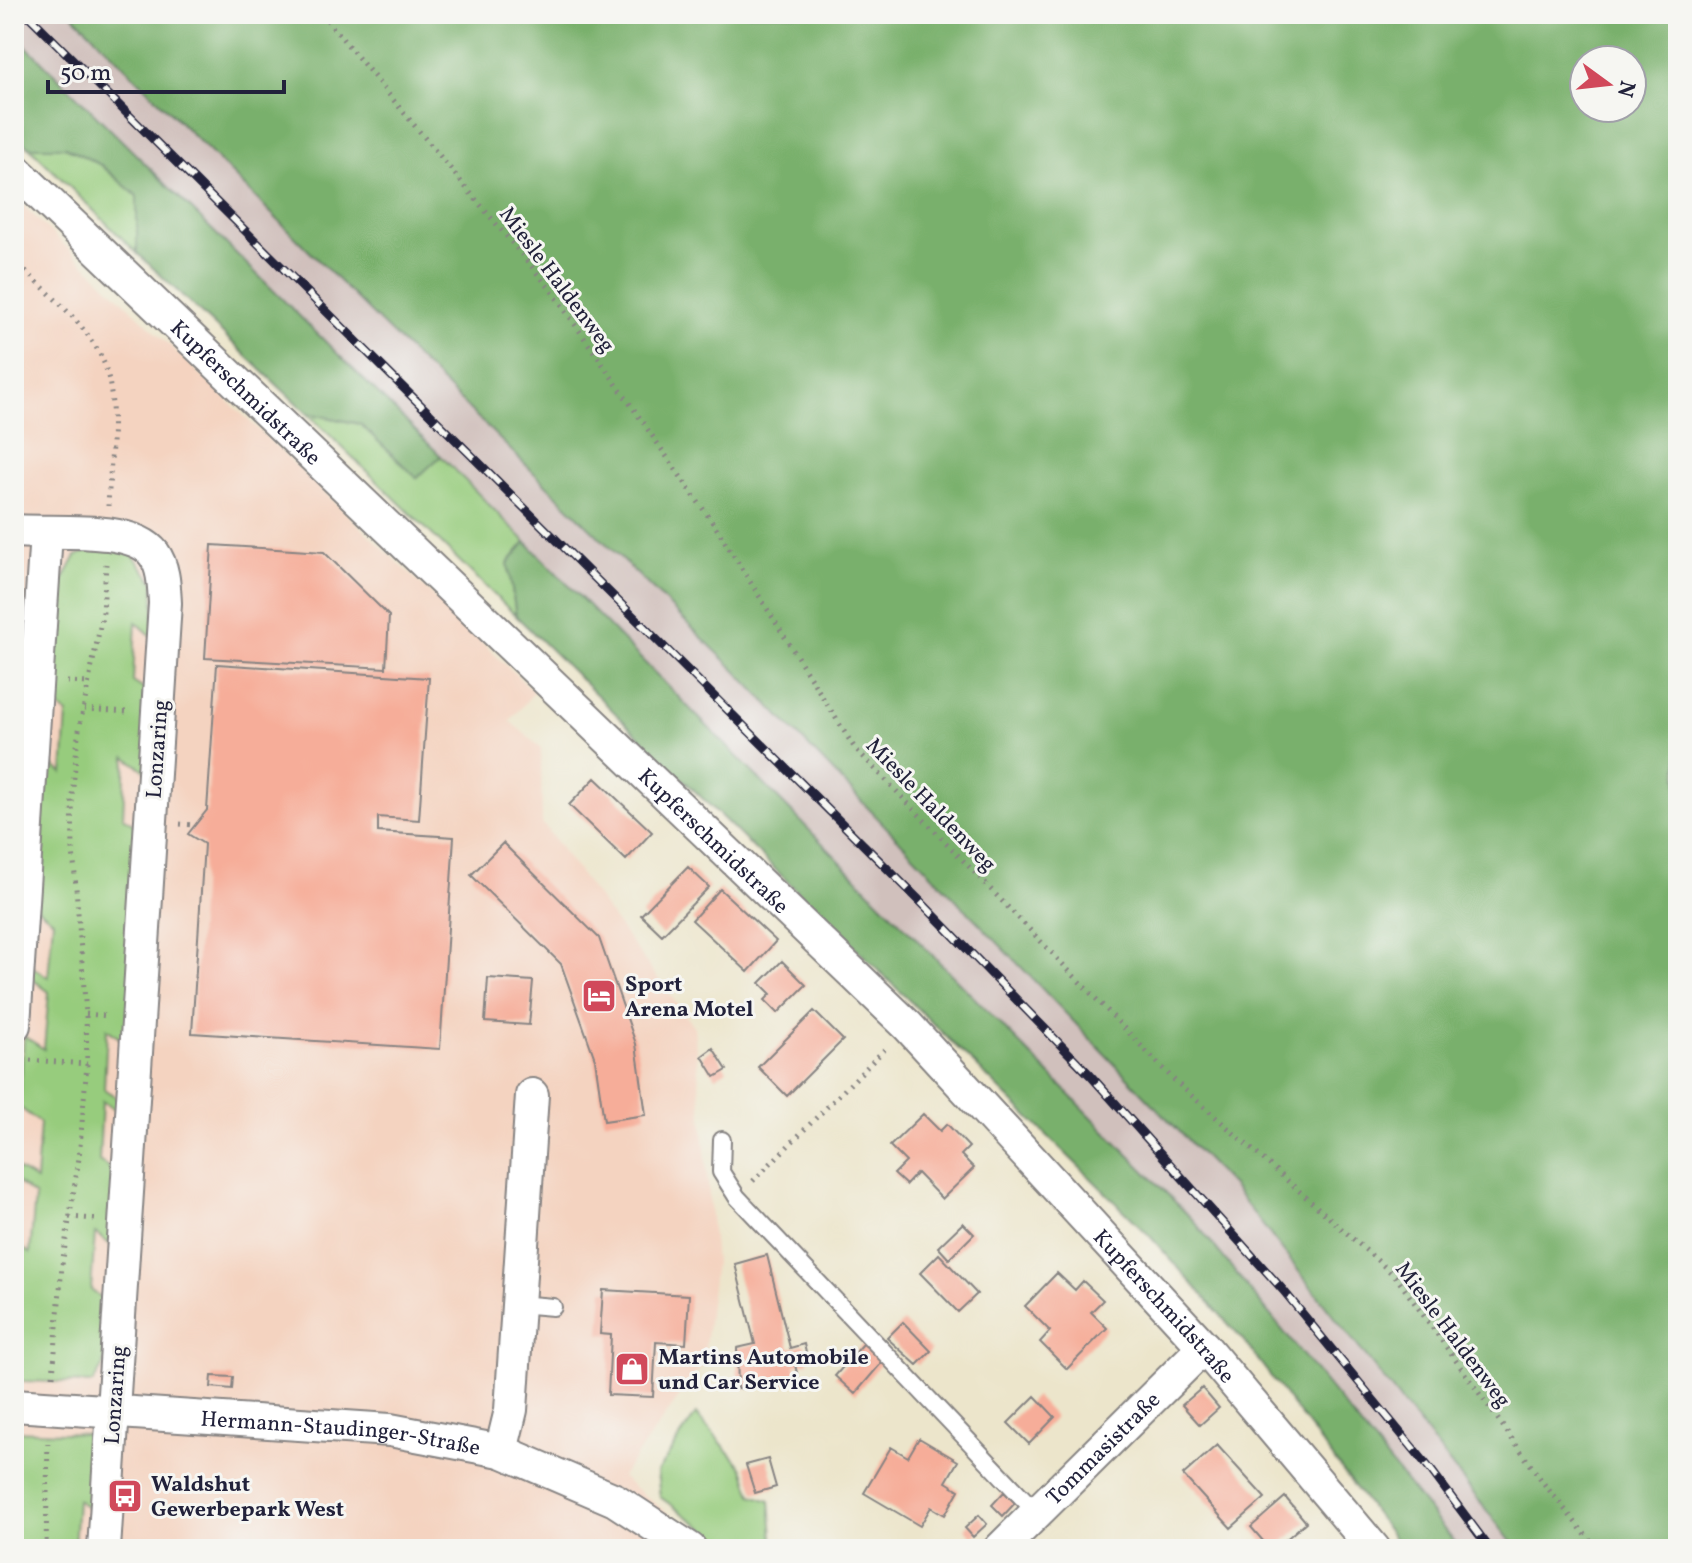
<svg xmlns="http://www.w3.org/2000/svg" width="1692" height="1563" font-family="Vollkorn,serif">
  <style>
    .built { fill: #f4d3c0 }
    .industrial { fill: #d0c0bc }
    .green { fill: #97cc7d; stroke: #5c775c; stroke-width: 2 }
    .forest { fill: #79b06c; stroke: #4e6954; stroke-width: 2; fill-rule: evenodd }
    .building { fill: #f6ad99 }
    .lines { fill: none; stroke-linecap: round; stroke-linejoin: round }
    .service-casing { stroke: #878483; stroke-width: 20 }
    .minor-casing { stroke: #878483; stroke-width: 36 }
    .path { stroke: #878483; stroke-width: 5; stroke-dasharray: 2 6; stroke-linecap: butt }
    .service { stroke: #fff; stroke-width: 16 }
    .minor { stroke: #fff; stroke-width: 32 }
    .rail-casing { stroke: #22223b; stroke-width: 9 }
    .rail { stroke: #f6f6f2; stroke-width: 6; stroke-dasharray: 18; stroke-linecap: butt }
    .labels { text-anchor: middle; stroke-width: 6; stroke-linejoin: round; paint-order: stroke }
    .street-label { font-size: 22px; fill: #22223b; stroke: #f6f6f2 }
    .poi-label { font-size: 22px; font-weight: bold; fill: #22223b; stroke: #f6f6f2; text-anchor: start }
  </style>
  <rect width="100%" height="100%" fill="#f6f6f2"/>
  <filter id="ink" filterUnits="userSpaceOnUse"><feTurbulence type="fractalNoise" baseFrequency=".0125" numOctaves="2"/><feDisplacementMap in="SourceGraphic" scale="16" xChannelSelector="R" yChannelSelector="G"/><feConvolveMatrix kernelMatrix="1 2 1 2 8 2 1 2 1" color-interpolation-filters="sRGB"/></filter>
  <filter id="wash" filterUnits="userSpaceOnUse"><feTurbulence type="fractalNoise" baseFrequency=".006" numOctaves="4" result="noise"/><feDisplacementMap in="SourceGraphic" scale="32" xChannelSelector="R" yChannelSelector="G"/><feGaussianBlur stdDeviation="1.8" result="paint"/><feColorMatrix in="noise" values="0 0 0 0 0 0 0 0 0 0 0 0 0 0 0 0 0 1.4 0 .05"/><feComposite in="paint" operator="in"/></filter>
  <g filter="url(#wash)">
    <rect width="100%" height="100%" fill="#ece5cb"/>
    <path class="built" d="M14 197 534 692 510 721 541 748 542 823 694 1027 715 1262 703 1364 621 1477 714 1549H14Z"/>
    <path class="industrial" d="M14 14H72L373 315 737 672 1231 1185 1517 1549H1460L1193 1220 441 456 14 34Z"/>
    <path class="green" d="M29 147H65L101 165 137 196V253Z
      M307 413 360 424 417 477 441 456 526 542 508 563 516 616Z
      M99 546 132 554 154 582V638L136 622 133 682 153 695 147 772 126 757 123 817 143 830 129 1045 107 1029 104 1089 124 1102 123 1116 102 1101 99 1161 119 1174 116 1249 95 1233 91 1290 112 1306 103 1366 93 1383 19 1381 14 1373V1243L30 1253 35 1196 14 1180 15 1168 36 1180 40 1123 19 1107 24 1036 44 1049 49 992 27 975 28 964 48 977 53 920 31 903 42 757 63 773 67 714 45 697 55 595 76 556Z
      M696 1414 743 1468 752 1495 770 1501 774 1549H733L660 1497 657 1472Z
      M15 1431 87 1434 97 1473 99 1516 77 1500 74 1549H14Z"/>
    <path class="forest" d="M72 14H1678V1549H1517L1231 1185 737 672 373 315ZM1584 60H1632V108H1584Z
      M14 34 441 456 417 478 360 424 307 413 137 253V196L101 165 66 147H29L14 133Z
      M526 542 1193 1220 1460 1549H1402L1243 1340 1148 1234 516 616 508 563Z"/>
    <g id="blocks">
      <path class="building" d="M212 545 324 552 389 616 386 668 205 658Z
        M217 664 429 678 419 820 378 817V832L454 837 440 1049 192 1033 204 844 188 834 207 810Z
        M595 778 652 832 626 860 569 805Z
        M503 843 599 938 636 1044 646 1115 604 1121 595 1059 561 964 471 875Z
        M688 867 709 887 662 935 641 915Z
        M720 889 776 941 748 972 692 920Z
        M782 961 806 985 778 1013 765 1000 771 994 760 983Z
        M488 978 533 981 529 1025 485 1022Z
        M814 1011 843 1040 787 1096 758 1067Z
        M713 1048 727 1070 715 1077 702 1056Z
        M923 1114 940 1131 947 1124 969 1147 961 1155 974 1168 942 1199 917 1173 906 1185 894 1174 906 1162 890 1146Z
        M963 1223 974 1234 949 1259 938 1247Z
        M939 1254 977 1294 958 1312 920 1273Z
        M767 1255 790 1348 804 1344 808 1362 795 1365 799 1381 766 1389 765 1385 738 1389 737 1348 755 1344 735 1264Z
        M1057 1273 1075 1290 1083 1281 1103 1300 1091 1312 1107 1328 1067 1369 1040 1342 1050 1331 1025 1306Z
        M603 1290 689 1295 686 1344 656 1342 653 1397 608 1395 611 1335 600 1334Z
        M903 1322 931 1351 917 1365 887 1338Z
        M863 1344 883 1361 855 1394 835 1376Z
        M212 1376 233 1377 232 1389 211 1387Z
        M1202 1388 1219 1408 1200 1425 1182 1405Z
        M1035 1396 1055 1417 1029 1444 1008 1423Z
        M919 1438 958 1461 946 1482 959 1490 945 1515 931 1507 920 1526 864 1493 891 1447 908 1457Z
        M1217 1445 1265 1498 1231 1528 1183 1475Z
        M768 1459 776 1487 755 1493 746 1465Z
        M1004 1492 1015 1503 1003 1516 992 1505Z
        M1285 1497 1306 1522 1275 1549H1270L1251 1527Z
        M979 1515 987 1524 973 1537 965 1528Z"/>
    </g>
  </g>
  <g filter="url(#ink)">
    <use href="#blocks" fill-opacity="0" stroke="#878483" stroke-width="2"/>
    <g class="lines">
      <g class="service-casing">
        <path id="service" d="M722 1140 721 1172 737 1197 1036 1512
          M518 1304 553 1307"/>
      </g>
      <g class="minor-casing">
        <g id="minor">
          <path id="s1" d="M14 169 908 1026 1204 1347 1374 1549"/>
          <path d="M14 531C49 534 132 524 154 554 164 568 164 587 165 603L104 1549"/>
          <path d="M14 1025 46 533"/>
          <path id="s2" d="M14 1405 390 1430 501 1451 511 1410 532 1095"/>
          <path d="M501 1451 615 1500 690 1549"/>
          <path id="s3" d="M1000 1549 1204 1347"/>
        </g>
      </g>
      <path class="path" d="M322 14 551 290 717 529 854 747 1175 1081 1396 1277 1545 1485 1597 1549
        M14 260C43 289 89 325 104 363 119 402 110 464 108 506
        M67 682 90 683
        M84 709 127 712
        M180 824 195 825
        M86 1014 109 1016
        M14 1059 87 1064
        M753 1181 887 1047
        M69 1217 96 1219
        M53 1376 62 1265 79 1158 87 1064 86 1014 73 850 72 798 78 735 103 612 106 564
        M46 1549 48 1438"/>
      <use href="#service" class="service"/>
      <use href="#minor" class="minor"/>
      <g class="rail-casing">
        <path id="rail" d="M27 14 921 902 1090 1075 1283 1290 1431 1470 1490 1549"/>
      </g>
      <use href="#rail" class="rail"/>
    </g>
  </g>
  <defs>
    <g id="hotel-square" transform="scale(1.8)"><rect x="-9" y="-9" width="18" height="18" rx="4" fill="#d1495b" stroke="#f6f6f2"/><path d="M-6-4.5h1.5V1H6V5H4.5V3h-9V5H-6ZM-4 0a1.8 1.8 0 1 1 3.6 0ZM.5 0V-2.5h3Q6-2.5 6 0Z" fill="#fff"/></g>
    <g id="shop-square" transform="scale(1.8)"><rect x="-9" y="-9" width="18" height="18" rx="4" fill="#d1495b" stroke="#f6f6f2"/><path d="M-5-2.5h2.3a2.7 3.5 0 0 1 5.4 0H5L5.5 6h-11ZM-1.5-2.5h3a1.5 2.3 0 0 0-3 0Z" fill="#fff"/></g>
    <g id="bus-square" transform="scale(1.8)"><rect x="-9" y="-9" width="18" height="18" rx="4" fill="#d1495b" stroke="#f6f6f2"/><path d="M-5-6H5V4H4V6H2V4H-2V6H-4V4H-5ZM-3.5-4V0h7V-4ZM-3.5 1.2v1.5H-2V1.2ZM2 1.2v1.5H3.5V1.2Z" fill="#fff"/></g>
  </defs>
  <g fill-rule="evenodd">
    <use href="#hotel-square" x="599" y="996"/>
    <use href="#shop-square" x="632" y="1369"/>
    <use href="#bus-square" x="125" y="1496"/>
  </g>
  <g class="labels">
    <g class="street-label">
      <text transform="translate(558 279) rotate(53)" y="8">Miesle Haldenweg</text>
      <text dy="8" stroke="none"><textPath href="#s1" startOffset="322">Kupferschmidstraße</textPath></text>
      <text transform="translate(156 749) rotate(-86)" y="8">Lonzaring</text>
      <text transform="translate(932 804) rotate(46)" y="8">Miesle Haldenweg</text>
      <text dy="8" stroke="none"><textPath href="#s1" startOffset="970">Kupferschmidstraße</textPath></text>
      <text dy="8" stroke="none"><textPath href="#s1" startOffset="1618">Kupferschmidstraße</textPath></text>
      <text transform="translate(1454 1334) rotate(53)" y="8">Miesle Haldenweg</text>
      <text transform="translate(114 1395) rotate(-86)" y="8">Lonzaring</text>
      <text dy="8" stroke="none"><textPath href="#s2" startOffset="328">Hermann-Staudinger-Straße</textPath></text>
      <text dy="8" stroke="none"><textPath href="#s3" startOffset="144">Tommasistraße</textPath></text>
    </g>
    <g class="poi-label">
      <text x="625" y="991">Sport<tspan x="625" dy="25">Arena Motel</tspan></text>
      <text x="658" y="1364">Martins Automobile<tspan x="658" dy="25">und Car Service</tspan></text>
      <text x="151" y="1491">Waldshut<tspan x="151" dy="25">Gewerbepark West</tspan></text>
    </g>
  </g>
  <rect width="1692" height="1563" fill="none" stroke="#f6f6f2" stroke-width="48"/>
  <g transform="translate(1608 84) rotate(105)"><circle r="38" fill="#f6f6f2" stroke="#a1a1a9" stroke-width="2"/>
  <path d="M0-6L14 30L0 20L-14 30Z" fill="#d1495b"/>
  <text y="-12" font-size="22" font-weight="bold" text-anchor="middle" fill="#22223b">N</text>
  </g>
  <path d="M48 80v12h236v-12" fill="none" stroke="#22223b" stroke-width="4"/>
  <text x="60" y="80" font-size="24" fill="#22223b" stroke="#f6f6f2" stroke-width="6" paint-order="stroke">50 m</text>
</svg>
